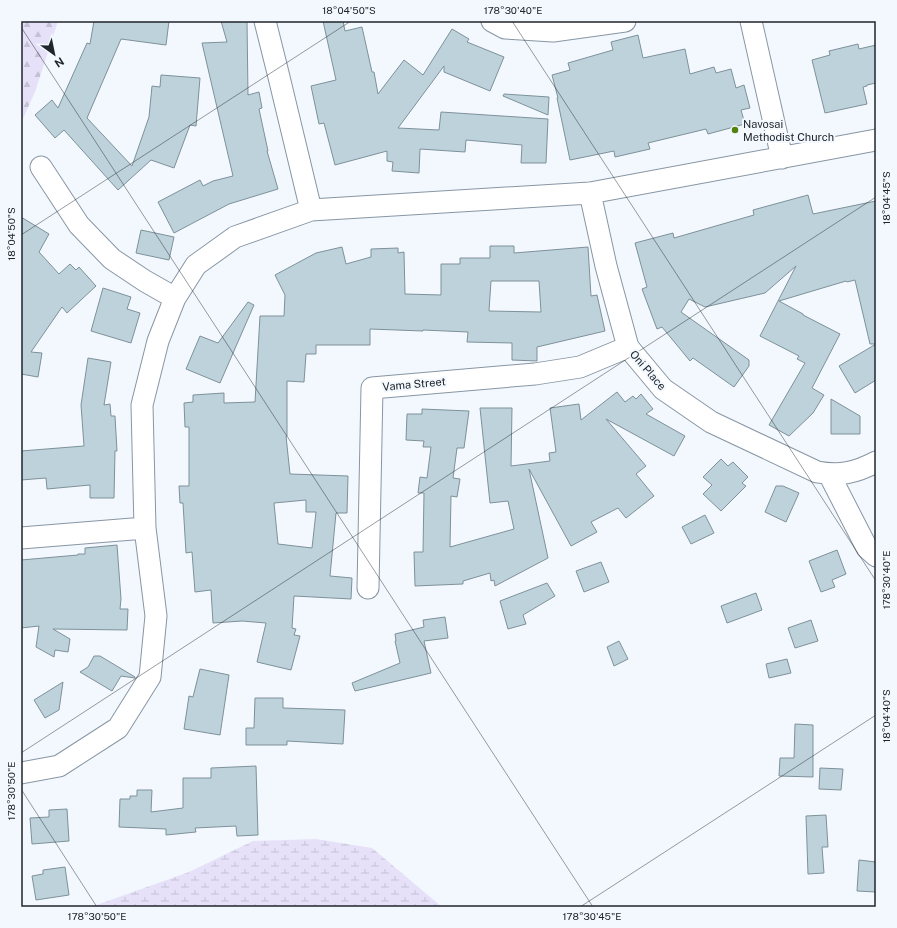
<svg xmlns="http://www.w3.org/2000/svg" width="897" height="928" font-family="'Public Sans',sans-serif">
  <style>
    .forest { fill: url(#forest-firs) }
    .wetland { fill: url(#wetland-marsh) }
    .building { fill: #bdd2db; stroke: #7e919a; fill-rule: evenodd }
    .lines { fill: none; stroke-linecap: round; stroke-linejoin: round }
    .minor-casing { stroke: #8896a4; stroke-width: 23 }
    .minor { stroke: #fff; stroke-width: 21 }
    .ticks { fill: none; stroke: #20252b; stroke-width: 1; stroke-opacity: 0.45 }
    .poi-dot { fill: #52810f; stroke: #f2f8fe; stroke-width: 1.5 }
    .labels { text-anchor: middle; stroke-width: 4; stroke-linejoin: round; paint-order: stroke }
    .poi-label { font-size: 11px; fill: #20252b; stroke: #f2f8fe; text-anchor: start }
    .street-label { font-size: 11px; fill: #20252b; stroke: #f2f8fe }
    .neatline { fill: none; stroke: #20252b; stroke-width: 1.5 }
    .ticks-label { font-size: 10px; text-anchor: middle; fill: #20252b }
  </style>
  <defs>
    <pattern id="forest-firs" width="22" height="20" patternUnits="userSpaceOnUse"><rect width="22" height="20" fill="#e6e1f8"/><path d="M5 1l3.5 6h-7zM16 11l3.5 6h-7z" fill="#c5c1d5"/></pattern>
    <pattern id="wetland-marsh" width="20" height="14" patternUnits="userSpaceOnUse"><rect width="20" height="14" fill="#e6e1f8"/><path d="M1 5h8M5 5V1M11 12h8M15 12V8" fill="none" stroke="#c5c1d5"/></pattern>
  </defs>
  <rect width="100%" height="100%" fill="#f2f8fe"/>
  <path class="forest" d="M21 21H58L35 92 21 123Z"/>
  <path class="wetland" d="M316 839 372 848 442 907H91L189 872 253 841Z"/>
  <path class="building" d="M94 21H169L166 45 121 39 87 118 132 166 149 117 152 86 160 87 161 75 200 78 196 126 190 125 174 168 151 160 118 190 64 130 55 138 35 115 52 100 58 108 87 43 90 44Z
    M221 21H247L248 95 259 92 262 108 259 109 268 151H267L278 189 229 204 174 233 158 202 200 180 203 186 213 181 233 176 202 43 227 42Z
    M323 21H343L345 31 362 27 372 72H374L378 94 404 60 423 75 452 29 469 39 467 42 504 57 490 91 444 72V66L398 128 439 130 441 112 548 119 546 163H521L522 145 466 140 465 152 420 149 419 173 392 171 393 162 387 161V151L335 165 324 123 319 124 311 86 336 80Z
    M638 35 643 58 685 49 690 74 714 67 716 73 731 69 736 88 744 85 750 108 741 110 745 124 708 134 706 129 648 143 650 149 615 157 614 151 570 160 557 98H558L552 75 570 70 568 63 613 50 611 42Z
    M858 44 859 49 876 45V83L867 85V86L863 87 867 104 825 113 812 60 830 55 829 51Z
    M504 94 549 97 548 115 503 96Z
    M808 195 813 214 876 201V344H870L855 280 847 282 846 281 779 301 803 314V315L840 334 812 388 824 395 813 413 789 436 769 425 805 363 797 359 799 356 760 336 796 266 765 293 705 307 689 299 681 312 749 360V366L734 387 693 358 690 361 662 327 657 329 642 289 647 287 635 243 673 233 674 238 754 215 753 210Z
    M21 217 49 234 39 252 59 274 70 264 76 270 79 267 96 286 67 313 62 307 31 352 42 353 38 377 21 374Z
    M141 230 174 237 169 260 136 253Z
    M490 246H514V253L588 247 591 296 597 295 605 331 537 347V361L512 360V343L467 342 468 332 423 330V331L370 329V345H316V354H306L304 382 287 381V436H286L290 474 348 476 347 513H336L330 576 352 578 351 599 294 596 292 628 296 629 294 635 300 636 291 670 257 662 266 623 242 621 213 623 211 590 195 592 192 552 186 553 183 503H180L179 486H189V427H185L184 403 193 402V395L224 393V403L255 402 260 316H284L285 295 275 275 316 253 342 247 346 264 371 257V249L398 248V253L404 252 405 294 441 295V264H460V258H490ZM491 281H539L541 312 489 311ZM306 500V512H316L312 548 278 544 274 503Z
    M103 288 131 297 127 309 140 313 131 343 91 331Z
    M248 302 254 305 220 383 186 369 200 336 218 343Z
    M876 344V380L855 393 839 366Z
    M88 358 111 362 104 405 110 404 111 416H115L117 451H115L114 498H90V485L47 489 46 478 21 480V451L84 446 81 405Z
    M617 392 625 402 633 396 636 399 641 394 653 409 646 414 685 436 674 456 606 419 646 466 636 474 654 496 626 518 618 508 591 522 597 532 571 546 529 469 548 558 495 586 494 580 491 581 490 573 463 581V584L415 586 414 552H423L424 493H418L420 477 427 478 431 447H423L424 441 406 440 407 414H422V409L469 411 464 448H457L453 478 460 479 457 497 451 496 450 547 514 529 508 501 490 503 480 408H512L511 466 550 461 549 453 556 452 550 408 579 404 581 420Z
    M831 399 860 416V434H831Z
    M721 459 728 466 733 462 748 477 742 483 746 486 721 511 703 494 712 485 703 477Z
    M776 486H783L799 493 786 522 765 512Z
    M705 515 714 533 691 544 682 527Z
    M117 545 121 599 120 609H128L127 630 53 629 70 639 68 652 55 650 54 657 36 647 39 626 21 628V560L78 555V554H85V548Z
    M837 550 846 574 832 580 835 587 821 592 809 561Z
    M601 562 609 582 584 592 576 571Z
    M547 583 555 596 523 615 526 624 508 629 500 601Z
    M756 593 762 610 727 623 721 606Z
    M445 617 448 638 424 641 431 673 355 691 352 683 400 663 395 641H396L395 634 424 627 423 620Z
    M811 620 818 641 795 648 788 628Z
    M619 641 628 659 614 666 607 647Z
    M94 656H100L135 677V678L121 676 112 691 80 672 88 667Z
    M787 659 791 673 769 678 766 664Z
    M200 669 229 675 220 735 184 729 189 696 193 697Z
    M63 682 59 710 45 718 34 700Z
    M255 698H283V708L345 710 343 744 287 741V745H246V728H254Z
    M795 724 813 725V777L779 776 780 758H794Z
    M256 766 258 835 237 836 236 826 195 828 196 832 166 835V829L119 827 120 799H130V796H137V790H152L151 812 183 808V778H211V768Z
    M820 768 843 769 841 790 819 789Z
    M67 809 69 841 32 844 30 818 49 817V810Z
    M826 815 828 847H822L824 873 808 874 806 816Z
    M859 860 876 862V892L857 891Z
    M65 867 69 895 36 900 32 876 43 874V870Z"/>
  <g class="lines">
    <g class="minor-casing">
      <path id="minor" d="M265 21 278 73 311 210
        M492 21 505 28 553 31 625 21
        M751 21 782 158
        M41 167 79 225 112 259 145 281 175 298
        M590 193 606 266 628 347 663 389 711 422 817 472C840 476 855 473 876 462
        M829 474 867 548 876 556
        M21 538 145 528
        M368 588 372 388 535 374 580 367 628 347
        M21 773 59 766 118 728 150 677 156 616 145 528 142 405 158 341 175 298 196 265 235 237 311 210 590 193 876 140"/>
    </g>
    <use href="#minor" class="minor"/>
  </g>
  <path class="ticks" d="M512 21 876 581M21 27 593 907M21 235 351 21M21 753 876 197M21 789 97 907M580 907 876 715"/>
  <circle class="poi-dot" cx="735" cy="130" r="4"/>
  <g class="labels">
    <g class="poi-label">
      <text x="743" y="128">Navosai<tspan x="743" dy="13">Methodist Church</tspan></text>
    </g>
    <g class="street-label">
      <text transform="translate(648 370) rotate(49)" y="4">Oni Place</text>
      <text transform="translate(414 384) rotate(-5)" y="4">Vama Street</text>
    </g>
  </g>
  <rect width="897" height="928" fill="none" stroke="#f2f8fe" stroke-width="44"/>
  <g transform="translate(54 54) rotate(147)" stroke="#f2f8fe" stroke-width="3" paint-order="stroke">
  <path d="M0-3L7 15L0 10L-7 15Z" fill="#20252b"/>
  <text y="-6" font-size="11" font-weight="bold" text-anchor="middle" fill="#20252b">N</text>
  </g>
  <rect x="22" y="22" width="853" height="884" class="neatline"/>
  <g class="ticks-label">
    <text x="349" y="14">18°04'50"S</text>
    <text x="513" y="14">178°30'40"E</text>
    <text transform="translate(886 198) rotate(-90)" y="4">18°04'45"S</text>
    <text transform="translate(11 234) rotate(-90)" y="4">18°04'50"S</text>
    <text transform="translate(886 580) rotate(-90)" y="4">178°30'40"E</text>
    <text transform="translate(886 716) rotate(-90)" y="4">18°04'40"S</text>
    <text transform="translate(11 791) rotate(-90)" y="4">178°30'50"E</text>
    <text x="97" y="920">178°30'50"E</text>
    <text x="592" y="920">178°30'45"E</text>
  </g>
</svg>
